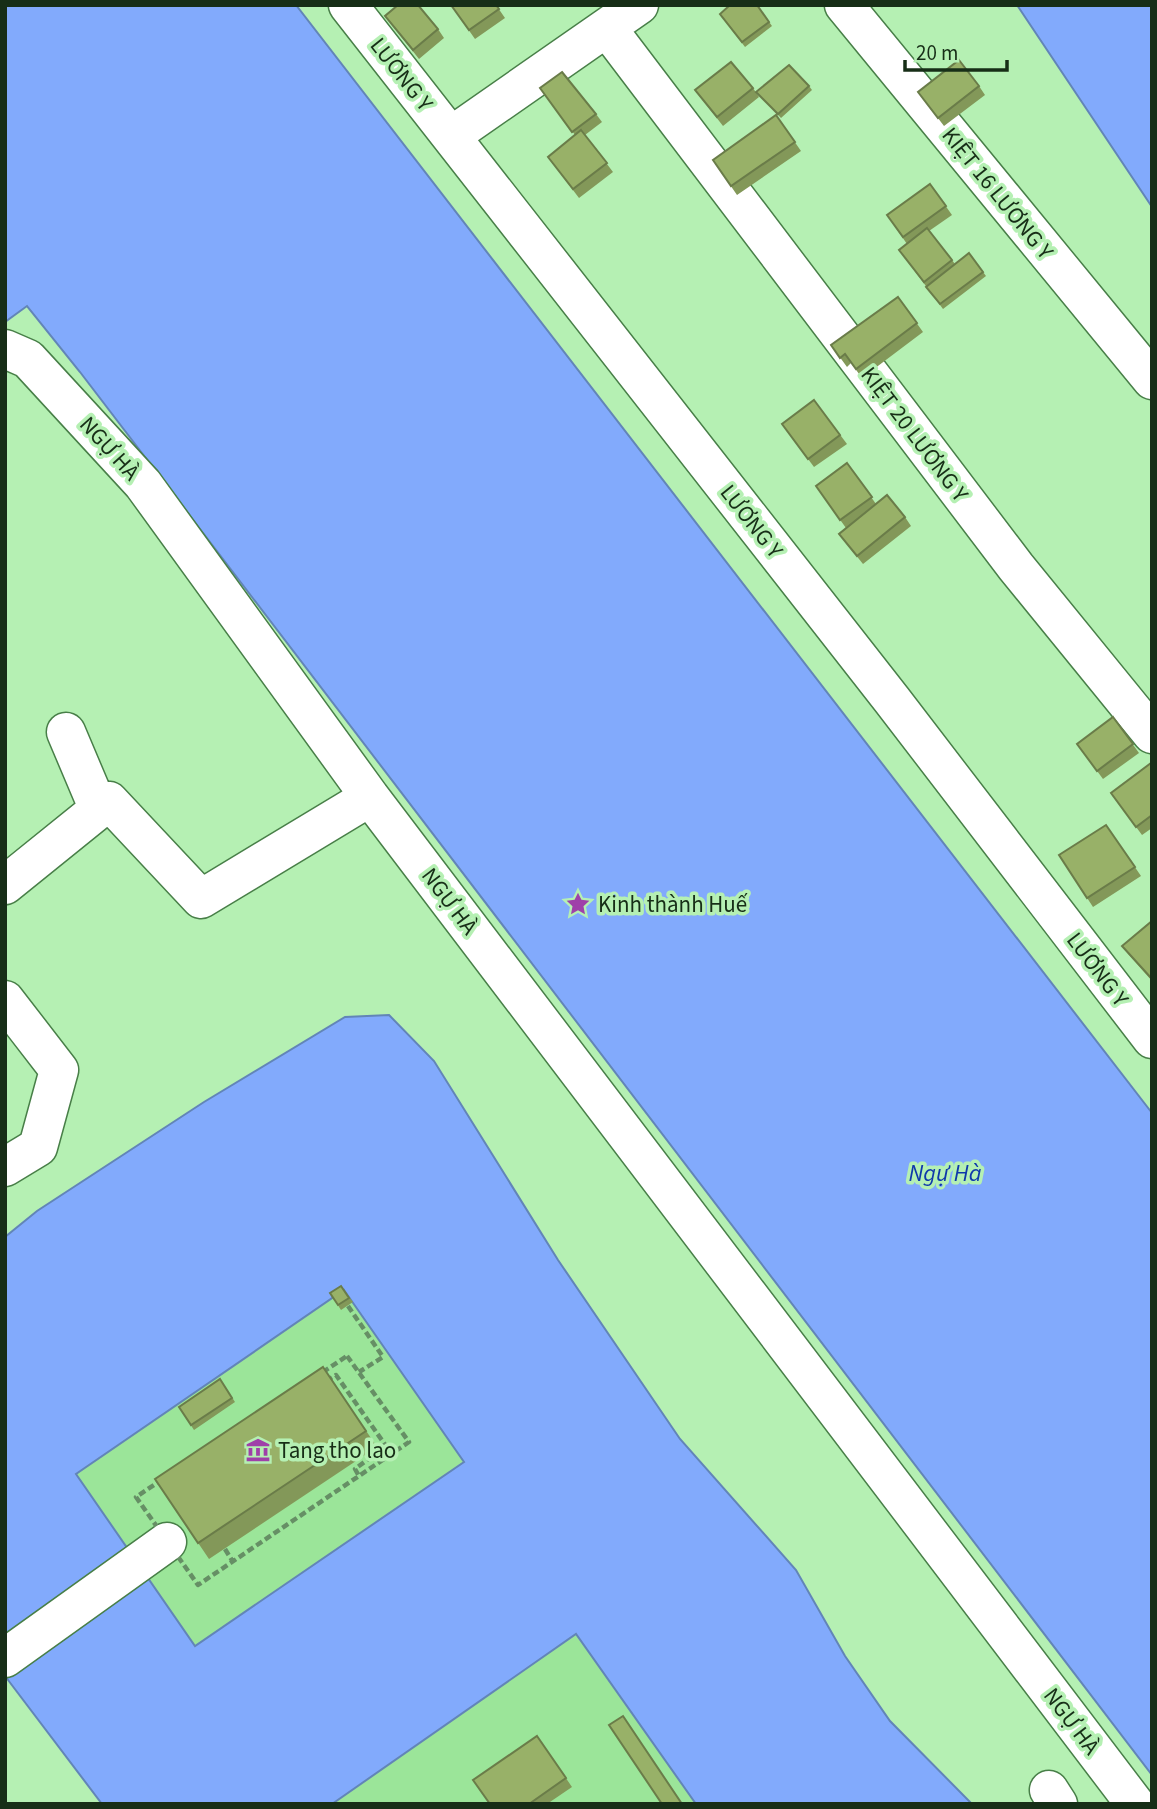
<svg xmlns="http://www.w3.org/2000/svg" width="1157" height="1809" font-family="'Source Sans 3',sans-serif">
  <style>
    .green { fill: #9be599 }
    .water { fill: #82aafc; stroke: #6285b7; stroke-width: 2; fill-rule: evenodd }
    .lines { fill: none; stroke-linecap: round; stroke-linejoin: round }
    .minor-casing { stroke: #487f48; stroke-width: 41 }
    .path { stroke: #668f65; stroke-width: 4.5; stroke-dasharray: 7 3.5; stroke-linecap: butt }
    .minor { stroke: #fff; stroke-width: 38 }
    .wall { fill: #839859 }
    .building { fill: #98b168; stroke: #6a7c49; stroke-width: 2 }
    .labels { text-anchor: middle; stroke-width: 7; stroke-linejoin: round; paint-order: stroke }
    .street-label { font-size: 23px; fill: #172e17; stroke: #b5f0b3 }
    .poi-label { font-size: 23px; fill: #172e17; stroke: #b5f0b3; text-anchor: start }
    .water-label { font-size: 24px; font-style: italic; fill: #0e38ab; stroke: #b5f0b3 }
  </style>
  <rect width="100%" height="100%" fill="#b5f0b3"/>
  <path class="green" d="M345 1290 464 1462 195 1646 76 1474Z
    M576 1633 696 1804H332Z"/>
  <path class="water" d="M5 5H296L1152 1113V1775L80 372 27 306 5 322Z
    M1017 5H1152V207Z
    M389 1015 434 1061 558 1260 680 1439 796 1570 845 1656 890 1721 972 1804H696L576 1634 332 1804H102L5 1676V1237L37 1211 204 1102 345 1017ZM344 1290 464 1462 195 1646 76 1474Z"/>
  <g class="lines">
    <g class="minor-casing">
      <path id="minor" d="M348 5 892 700 1152 1039
        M844 5 1152 380
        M607 28 1016 567 1152 734
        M451 136 639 5
        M5 349 28 359 143 484 370 797 1135 1804
        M66 732 99 810
        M5 885 109 801 201 899 370 797
        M5 1000 59 1070 38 1147 5 1167
        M5 1658 167 1542
        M1049 1790 1058 1804"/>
    </g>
    <path class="path" d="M348 1306 383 1357 359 1372
      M347 1356 409 1442 198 1585 136 1497Z
      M326 1381 336 1375 386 1446 355 1469 359 1476
      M225 1549 233 1562"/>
    <use href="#minor" class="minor"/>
  </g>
  <path class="wall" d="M451 5H496L505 18 475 39Z
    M757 5 772 26 745 47 720 14Z
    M385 16 438 29 444 38 419 59Z
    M809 86 812 90 781 118 756 92Z
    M979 86 985 95 944 126 918 92Z
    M540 88 596 114 602 122 585 135 613 172 579 198 548 157 575 135Z
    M753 88 759 97 723 126 695 90Z
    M776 115 801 151 737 195 713 160Z
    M930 184 952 215 929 231 955 264 969 253 986 276 943 309 899 250 907 244 887 215Z
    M898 297 923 332 862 378 851 363 847 367 831 345Z
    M814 400 847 444 814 467 782 424Z
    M847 463 876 504 905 517 911 526 863 564 839 534 846 528 816 486Z
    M1113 717 1139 753 1103 779 1077 744Z
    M1152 765V828L1142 835 1111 793Z
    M1106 825 1141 876 1093 907 1059 855Z
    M1152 921V981L1129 955 1122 946Z
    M341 1286 353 1302 341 1310 330 1293Z
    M323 1367 377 1447 209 1559 155 1479Z
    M220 1379 235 1402 194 1430 179 1407Z
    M537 1736 572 1787 547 1804H490Z"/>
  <path class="building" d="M398 5H418L438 29 413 50 385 16Z
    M451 5H496L499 9 469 30Z
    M730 5H757L769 22 742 42 720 14Z
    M959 60 979 86 938 118 918 92Z
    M731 62 753 88 717 117 695 90Z
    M789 65 809 86 778 114 756 92Z
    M562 72 596 114 572 132 540 88Z
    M776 115 795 142 731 186 713 160Z
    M581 130 607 163 573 189 548 157Z
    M930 184 946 206 903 237 887 215Z
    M927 228 952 260 924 282 899 250Z
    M969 253 983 272 940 304 926 287Z
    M898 297 917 323 856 369 845 354 840 358 831 345Z
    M814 400 840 435 808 459 782 424Z
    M847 463 872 497 840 520 816 486Z
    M887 495 905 517 857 556 839 534Z
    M1113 717 1133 744 1097 771 1077 744Z
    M1151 763 1152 765V815L1136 827 1111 793Z
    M1106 825 1135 867 1087 898 1059 855Z
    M1152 921V979L1122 946Z
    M341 1286 349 1298 338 1305 330 1293Z
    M323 1367 366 1431 198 1543 155 1479Z
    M220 1379 232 1398 191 1425 179 1407Z
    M623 1716 682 1804H662L609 1725Z
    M537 1736 566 1778 529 1804H490L473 1780Z"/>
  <defs>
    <g id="sight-bare" transform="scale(1.89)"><path d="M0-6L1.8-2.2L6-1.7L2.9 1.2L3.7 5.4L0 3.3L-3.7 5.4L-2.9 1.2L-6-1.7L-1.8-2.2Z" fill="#9f40a9" stroke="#b5f0b3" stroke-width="2.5" paint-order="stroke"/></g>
    <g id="museum-bare" transform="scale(1.89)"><path d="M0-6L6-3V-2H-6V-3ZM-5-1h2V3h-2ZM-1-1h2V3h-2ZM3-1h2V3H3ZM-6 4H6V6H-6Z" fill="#9f40a9" stroke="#b5f0b3" stroke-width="2.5" paint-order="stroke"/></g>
  </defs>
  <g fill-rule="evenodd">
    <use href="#sight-bare" x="578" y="904"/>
    <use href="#museum-bare" x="258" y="1450"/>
  </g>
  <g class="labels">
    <g class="street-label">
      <text transform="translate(402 74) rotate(52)" y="8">LƯƠNG Y</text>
      <text transform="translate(998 193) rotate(51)" y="8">KIỆT 16 LƯƠNG Y</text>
      <text transform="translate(915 434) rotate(53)" y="8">KIỆT 20 LƯƠNG Y</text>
      <text transform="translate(110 448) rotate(48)" y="8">NGỰ HÀ</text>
      <text transform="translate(752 521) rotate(52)" y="8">LƯƠNG Y</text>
      <text transform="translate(450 901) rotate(53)" y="8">NGỰ HÀ</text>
      <text transform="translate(1098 969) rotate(53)" y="8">LƯƠNG Y</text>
      <text transform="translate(1072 1721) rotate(53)" y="8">NGỰ HÀ</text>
    </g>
    <g class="poi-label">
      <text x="598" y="912">Kinh thành Huế</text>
      <text x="278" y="1458">Tang tho lao</text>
    </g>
    <g class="water-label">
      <text x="945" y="1181">Ngự Hà</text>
    </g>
  </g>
  <rect width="1157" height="1809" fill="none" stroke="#172e17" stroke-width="14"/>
  <path d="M905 60v10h102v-10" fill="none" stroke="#172e17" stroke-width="3.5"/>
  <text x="916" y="60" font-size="21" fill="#172e17" stroke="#b5f0b3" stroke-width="5" paint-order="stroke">20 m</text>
</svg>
